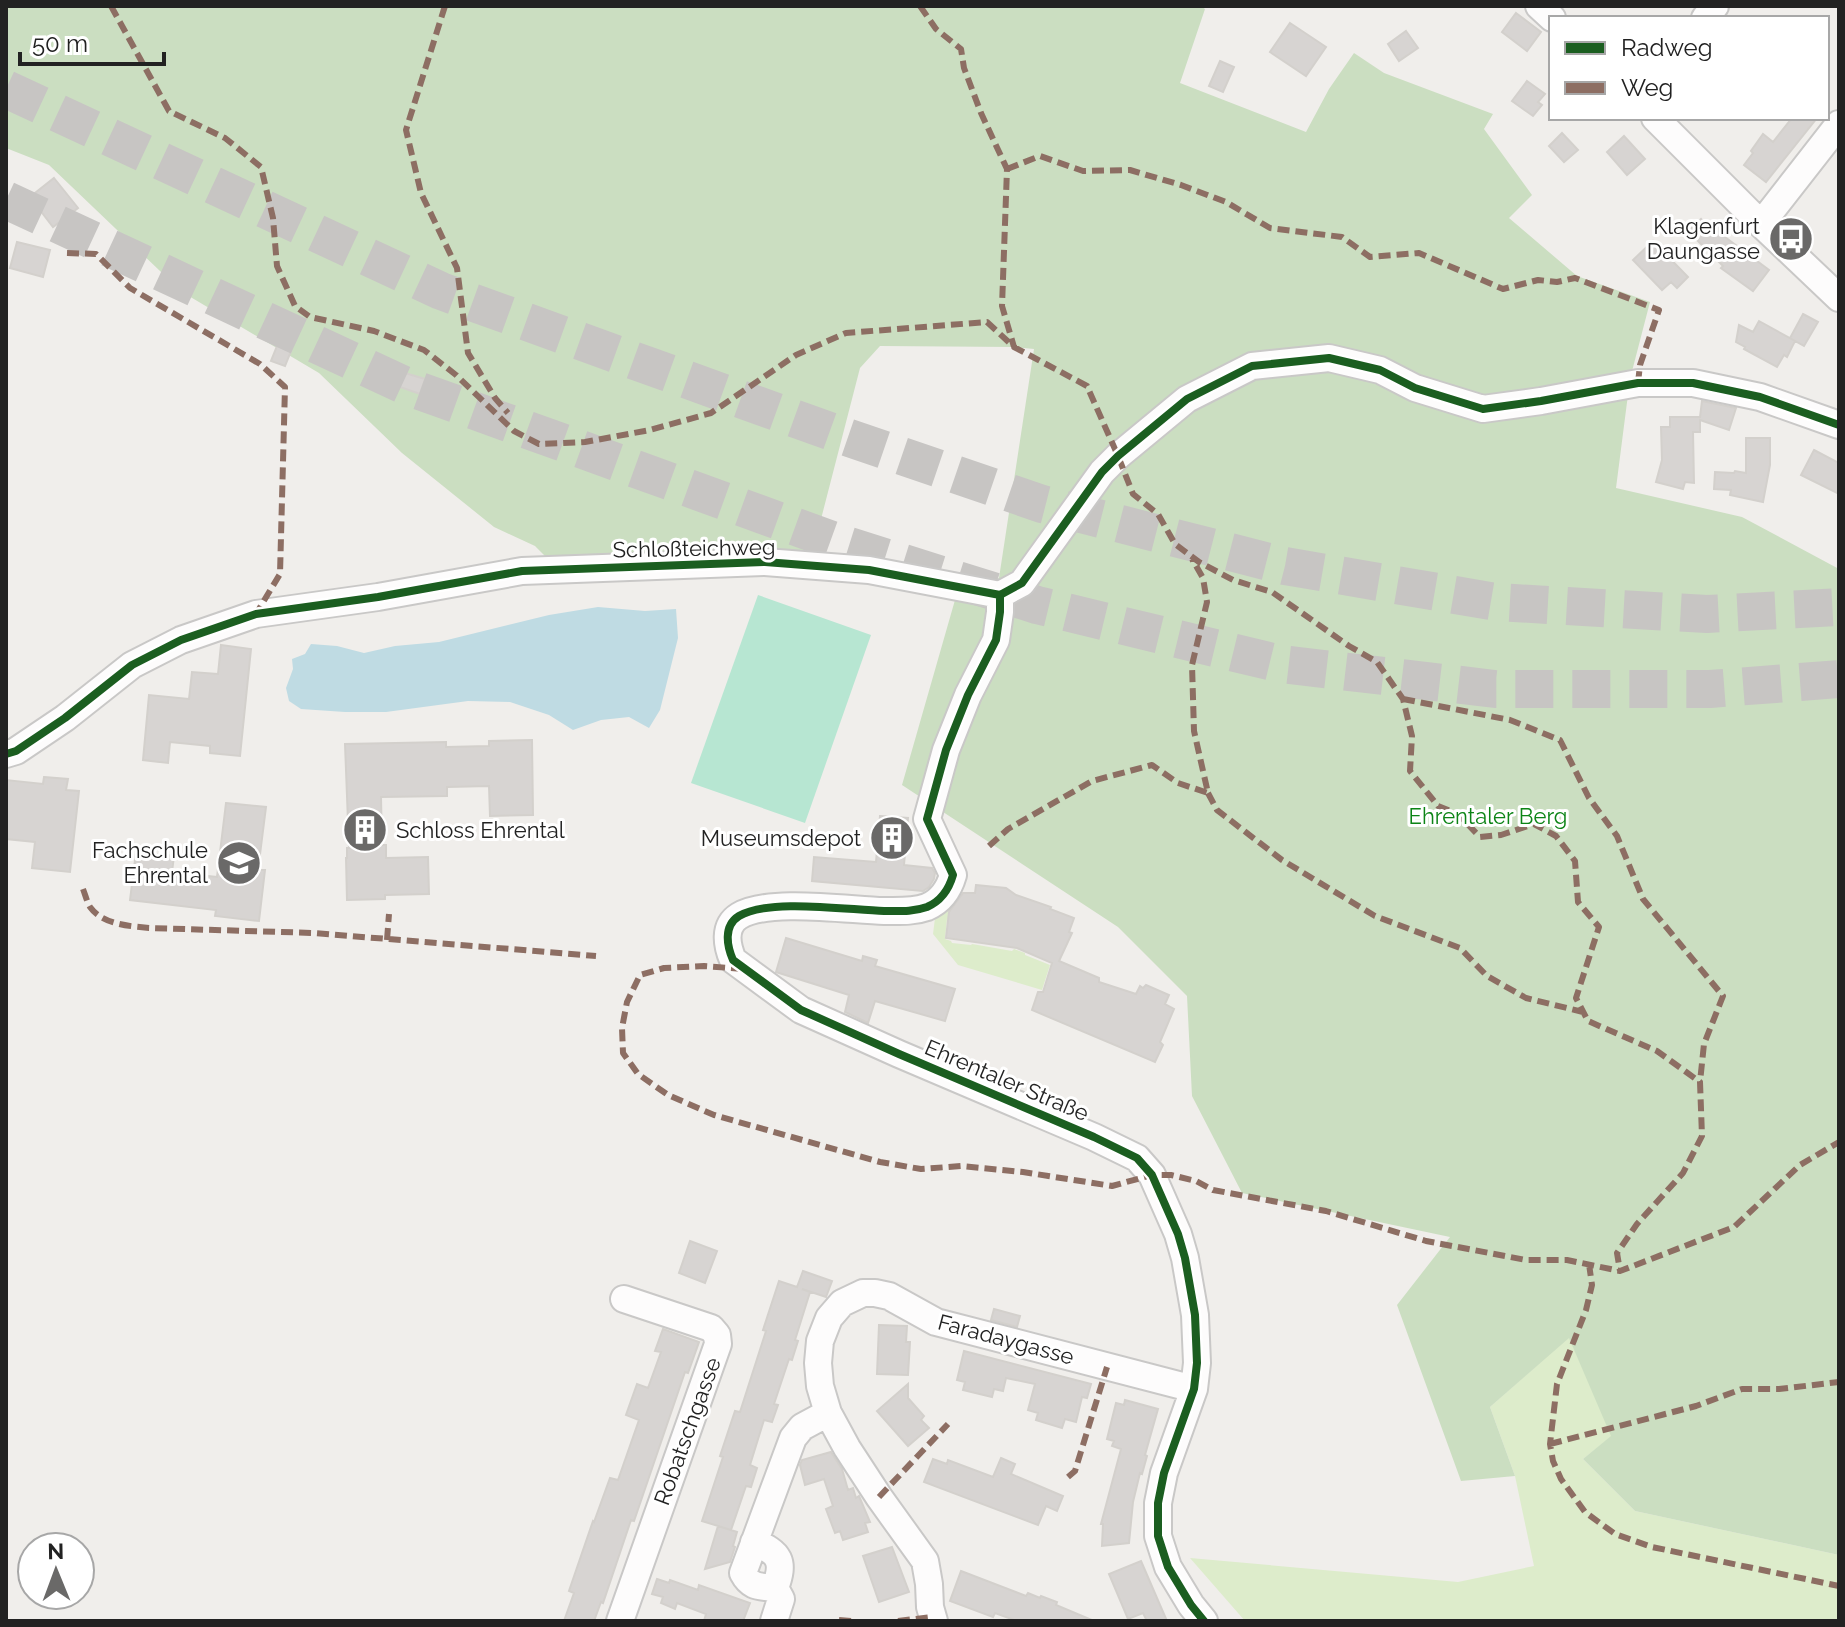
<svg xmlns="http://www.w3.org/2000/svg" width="1845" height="1627" font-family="Raleway,sans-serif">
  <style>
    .grass { fill: #ddeccb }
    .forest { fill: #cbdec1 }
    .pitch { fill: #b7e6d2 }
    .water { fill: #bfdbe3 }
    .building { fill: #d7d4d2; stroke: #d3d0cc; stroke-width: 2 }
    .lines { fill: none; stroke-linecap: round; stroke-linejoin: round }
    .highway-tunnel { stroke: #c7c5c3; stroke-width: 38; stroke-dasharray: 38 19; stroke-linecap: butt }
    .minor-casing { stroke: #c9c8c7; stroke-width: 30 }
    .minor { stroke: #fdfcfc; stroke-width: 26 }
    .quiet { stroke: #8d6e63; stroke-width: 6; stroke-dasharray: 12 6; stroke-linecap: butt }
    .cycleway-casing { stroke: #fff; stroke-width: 13 }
    .cycleway { stroke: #1b5e20; stroke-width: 8 }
    .labels { text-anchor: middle; stroke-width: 6; stroke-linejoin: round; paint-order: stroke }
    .poi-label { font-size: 22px; fill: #222; stroke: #fff; text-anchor: end }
    .street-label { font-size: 22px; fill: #222; stroke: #fff }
    .park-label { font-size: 22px; fill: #0c8416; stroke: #fff }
  </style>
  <rect width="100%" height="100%" fill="#f0eeeb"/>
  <path class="grass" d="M955 900 953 918 947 919 945 939 951 941 952 943 971 945 972 944 1012 951 1014 949 1025 953V955L1050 965 1042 990 958 965 933 934 935 918Z
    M1569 1337 1612 1436 1583 1459 1635 1511 1839 1555V1621H1245L1190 1558 1458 1582 1534 1566 1515 1476 1490 1407Z"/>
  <path class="forest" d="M6 6H1201L1205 9 1180 83 1306 132 1329 89 1354 53 1384 73 1493 114 1484 129 1532 195 1509 218 1577 276 1650 302 1630 379 1616 488 1742 517 1839 569V1555L1635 1511 1583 1459 1611 1436 1569 1338 1490 1407 1515 1476 1461 1481 1397 1305 1450 1237 1242 1193 1192 1096 1187 996 1118 927 902 785 957 593 999 578 1034 349 1014 347 880 346 860 368 812 554 547 558 535 546 494 527 402 453 319 373 182 292 49 165 6 148Z"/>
  <path class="pitch" d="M758 595 871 635 805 823 691 783Z"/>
  <path class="water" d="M598 607 645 611 676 609 678 638 660 710 649 728 629 717 601 720 573 730 549 715 510 702 468 701 386 712H345L301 709 289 701 286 688 293 669 292 659 305 654 311 644 337 646 364 653 395 646 439 642 549 615Z"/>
  <path class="building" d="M1516 13 1541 32 1527 51 1502 32Z
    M1290 23 1326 47 1306 76 1270 52Z
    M1406 31 1418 48 1399 61 1388 44Z
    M1220 61 1234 67 1223 92 1209 86Z
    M1527 81 1545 94 1538 102 1542 105 1533 116 1512 101Z
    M1792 118H1817L1766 182 1744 165 1753 153 1751 151 1763 134 1773 142Z
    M1562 133 1578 150 1564 162 1549 146Z
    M1624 136 1645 159 1627 175 1607 152Z
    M54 178 78 208 53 227 30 197Z
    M1701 219 1710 229 1716 223 1728 235 1725 237 1769 270 1753 291 1721 268 1723 266 1688 231Z
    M1653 241 1688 277 1677 288 1671 282 1662 290 1633 260Z
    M17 242 50 250 43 277 10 268Z
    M1803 314 1818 322 1804 346 1790 338Z
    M1759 321 1795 341 1787 357 1784 355 1777 367 1744 349 1745 347 1736 342 1739 325 1753 332Z
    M277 346 291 351 285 366 271 361Z
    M405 373 425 379 420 394 400 387Z
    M1702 401 1736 408 1729 430 1700 420V432H1693L1694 483 1685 482 1683 489 1656 482 1662 460 1661 427H1670V417H1700Z
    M1746 438H1770V465L1763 502 1730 495 1731 490 1714 489 1715 472 1734 473 1735 471 1746 473Z
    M1814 450 1839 463V494L1801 475Z
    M221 645 251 649 240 756 210 753V746L170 742 168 763 143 760 149 695 189 699 192 672 218 674Z
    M532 740 533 815 490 816 489 786 447 787V796L381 797 382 845H386V858L428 857 429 894 385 895V899L347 900 346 858H347V848H349L345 744 446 742V747L489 746V741Z
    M44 777 68 779 66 790 79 791 70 872 32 868 35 842 6 839V780L43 784Z
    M226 803 266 807 258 870H265L259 921 215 916 216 910 130 900 136 852 174 856 172 872 217 877Z
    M880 816 908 818 904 865 932 868 935 873 934 879 929 887 923 891 812 881 814 857 876 862Z
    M976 885 1006 888 1016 895 1051 907 1050 909 1074 918 1069 932 1072 933 1059 961 1099 978V982L1136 994 1140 986 1143 988 1146 985 1169 995 1165 1004 1174 1009 1160 1042 1163 1045 1155 1062 1032 1010 1038 992H1043L1052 963 1017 948 946 938 949 912 963 893H975Z
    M786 938 862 961 863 956 877 960 875 966 955 989 945 1021 875 1001 868 1023 845 1012 849 995 776 972Z
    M690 1241 717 1251 705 1283 679 1273Z
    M803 1271 832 1281 826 1297 802 1289 810 1292 795 1340 798 1341 792 1360 789 1359 774 1404 778 1405 772 1422 764 1420 750 1465 757 1468 751 1487 746 1486 731 1530 702 1521 723 1457 720 1456 735 1411 740 1412 766 1331 763 1330 779 1281 797 1287Z
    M994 1309 1020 1316 1017 1327 991 1320Z
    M879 1325 907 1326 906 1342H910L908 1375 877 1374Z
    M663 1329 699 1342 688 1373 685 1372 634 1521 631 1520 603 1603 601 1602 594 1621H564L574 1593 569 1591 593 1521 594 1522 610 1478 618 1480 639 1420 626 1415 637 1384 648 1388 661 1352 655 1351Z
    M964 1351 1091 1384 1087 1398 1082 1397 1076 1422 1065 1419 1062 1428 1036 1420 1038 1413 1028 1410 1035 1384 1006 1378 1003 1391 994 1389 992 1397 963 1390 965 1382 957 1380Z
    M908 1384V1398L924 1416 921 1420 929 1428 908 1446 877 1411Z
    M1125 1400 1158 1409 1145 1455 1147 1456 1142 1474 1140 1473 1133 1502 1129 1543 1102 1546 1103 1524H1101L1121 1449 1112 1446 1114 1441 1107 1439 1116 1403 1124 1405Z
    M831 1452 842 1469 848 1490 853 1488 856 1498 859 1496 870 1522 865 1523 868 1532 843 1540 840 1531 835 1533 826 1509 833 1506 824 1479 805 1485 800 1465 802 1460Z
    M1001 1458 1015 1464 1011 1474 1063 1496 1057 1511 1046 1506 1038 1525 924 1482 933 1459 947 1464 948 1460 993 1477Z
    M718 1526 737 1532 733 1546 735 1547 730 1562 705 1569Z
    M892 1547 909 1592 879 1602 863 1556Z
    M1141 1561 1160 1605 1167 1621H1147L1143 1613 1128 1619 1109 1574Z
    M961 1571 1026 1596 1028 1593 1040 1598 1041 1596 1057 1602 1056 1605 1094 1621H1017L995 1613 993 1617 950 1601Z
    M657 1579 669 1583 670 1580 698 1590 699 1585 750 1603 743 1621H704L706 1614 677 1603 675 1609 661 1603 663 1597 652 1594Z"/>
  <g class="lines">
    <path class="highway-tunnel" d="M6 89 441 291 832 432 1042 504 1285 566 1496 602 1707 614 1839 607
      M6 200 406 386 843 544 1037 605 1281 664 1495 689H1710L1839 679"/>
    <g class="minor-casing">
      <path id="minor" d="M1539 6 1552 18
        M1705 18 1715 6
        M1655 118 1761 224 1839 298
        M1761 224 1839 124
        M1000 595V612L996 640 968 695 946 750 927 819 953 875C949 889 941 901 927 907 913 912 899 911 884 911 848 910 769 898 739 916 723 926 727 946 733 960L801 1010 899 1054 1094 1137 1137 1158 1152 1175 1178 1234 1185 1258 1195 1315 1197 1363 1194 1389 1164 1473 1158 1503V1536L1168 1567 1191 1605 1204 1621
        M6 754 16 751 65 718 132 665 181 640 256 614 378 597 522 571 765 562 869 570 1000 595 1022 583 1102 472 1118 456 1187 399 1252 366 1329 358 1380 370 1415 388 1483 409 1541 401 1638 383H1693L1760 397 1839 425
        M754 1542C780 1553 785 1561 775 1588
        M775 1588C759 1586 751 1588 743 1573L793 1438 802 1427 828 1413
        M620 1621 718 1344 717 1335 711 1328 624 1299
        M774 1621 781 1599 775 1588
        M934 1621 930 1607 929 1584 925 1561 879 1497 847 1448 828 1413 820 1386 818 1363 820 1341 829 1318 842 1303 863 1293H875L889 1296 936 1322 1194 1389"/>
    </g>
    <use href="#minor" class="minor"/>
    <path class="quiet" d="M111 6 169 111 225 138 261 167 273 218 277 266 295 306 310 317 374 331 424 350 456 375 514 431 539 444 585 442 650 430 711 413 796 355 846 333 987 322 1014 347 1087 386 1118 456 1133 494 1158 514 1175 544 1199 562 1233 580 1272 592 1349 646 1377 662 1403 699 1412 736 1410 771 1438 806 1458 814 1480 837 1501 835 1534 824 1556 836 1575 861 1578 902 1599 927 1576 998 1588 1021 1657 1051 1700 1082 1702 1136 1683 1173 1637 1224 1617 1253 1620 1271
      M445 6 406 130 421 193 457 268 468 353 495 398 508 413
      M920 6 936 29 961 49 964 68 981 113 1007 169 1002 306 1014 347
      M1007 169 1040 156 1083 171 1130 170 1181 185 1226 202 1270 228 1342 237 1370 257 1419 253 1503 289 1538 280 1557 282 1575 278 1659 310 1640 365 1638 383
      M67 253 96 254 130 288 260 364 285 387 280 574 256 614
      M1403 699 1510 720 1560 740 1589 798 1617 836 1643 899 1723 996 1704 1044 1700 1082
      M1208 793 1217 810 1282 860 1375 916 1460 948 1487 976 1526 998 1583 1012
      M989 846 1008 829 1092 781 1152 765 1178 783 1208 793 1194 731 1192 665 1207 602 1203 578 1192 559
      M83 889C85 894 87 902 90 907 103 925 130 926 149 928L314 933 596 956
      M387 940 389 914
      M743 969 704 966 664 968 640 975 627 1002 622 1028 623 1053 638 1074 668 1095 714 1115 880 1162 921 1169 961 1166 1023 1172 1112 1186 1152 1175H1171L1196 1181 1213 1190 1326 1211 1426 1241 1526 1260H1567L1620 1271 1734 1227 1800 1165 1839 1142
      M1589 1264 1592 1285 1586 1310 1557 1384 1550 1444 1553 1461 1561 1479 1585 1512 1615 1534 1652 1547 1839 1586
      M1550 1444 1696 1406 1742 1389H1779L1839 1382
      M1068 1477 1075 1471 1107 1367
      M879 1497 948 1424
      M839 1620 851 1621
      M898 1621 932 1617"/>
    <g class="cycleway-casing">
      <path id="cycleway" d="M1000 595V612L996 640 968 695 946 750 927 819 953 875C949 889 941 901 927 907 913 912 899 911 884 911 848 910 769 898 739 916 723 926 727 946 733 960L801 1010 899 1054 1094 1137 1137 1158 1152 1175 1178 1234 1185 1258 1195 1315 1197 1363 1194 1389 1164 1473 1158 1503V1536L1168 1567 1191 1605 1204 1621
        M6 754 16 751 65 718 132 665 181 640 256 614 378 597 522 571 765 562 869 570 1000 595 1022 583 1102 472 1118 456 1187 399 1252 366 1329 358 1380 370 1415 388 1483 409 1541 401 1638 383H1693L1760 397 1839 425"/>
    </g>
    <use href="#cycleway" class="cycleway"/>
  </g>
  <defs>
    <g id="bus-disc" transform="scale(2.3)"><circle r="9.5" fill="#6a6968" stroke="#fff"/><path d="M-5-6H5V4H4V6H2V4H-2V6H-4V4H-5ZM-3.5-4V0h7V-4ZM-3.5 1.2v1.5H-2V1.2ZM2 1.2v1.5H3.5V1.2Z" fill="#fff"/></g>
    <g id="building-disc" transform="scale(2.3)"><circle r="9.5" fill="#6a6968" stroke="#fff"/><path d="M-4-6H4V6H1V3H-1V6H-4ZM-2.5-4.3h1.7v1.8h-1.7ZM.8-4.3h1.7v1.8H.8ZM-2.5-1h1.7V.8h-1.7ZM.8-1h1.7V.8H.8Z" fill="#fff"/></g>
    <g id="school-disc" transform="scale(2.3)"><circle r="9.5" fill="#6a6968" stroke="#fff"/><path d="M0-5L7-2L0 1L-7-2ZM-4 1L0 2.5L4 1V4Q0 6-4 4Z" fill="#fff"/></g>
  </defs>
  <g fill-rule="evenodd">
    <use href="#bus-disc" x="1791" y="239"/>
    <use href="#building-disc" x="365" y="830"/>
    <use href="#building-disc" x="892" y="838"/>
    <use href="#school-disc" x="239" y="863"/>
  </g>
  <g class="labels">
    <g class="poi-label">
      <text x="1760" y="234">Klagenfurt<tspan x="1760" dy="25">Daungasse</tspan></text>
      <text x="396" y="838" text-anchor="start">Schloss Ehrental</text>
      <text x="861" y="846">Museumsdepot</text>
      <text x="208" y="858">Fachschule<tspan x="208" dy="25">Ehrental</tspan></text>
    </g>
    <g class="street-label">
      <text transform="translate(694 548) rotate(-1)" y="8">Schloßteichweg</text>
      <text transform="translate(1007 1080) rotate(23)" y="8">Ehrentaler Straße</text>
      <text transform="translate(1006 1339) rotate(15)" y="8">Faradaygasse</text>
      <text transform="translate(687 1431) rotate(-70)" y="8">Robatschgasse</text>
    </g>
    <g class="park-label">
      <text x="1488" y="824">Ehrentaler Berg</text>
    </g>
  </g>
  <rect width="1845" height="1627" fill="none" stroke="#222222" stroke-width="16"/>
  <rect x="1549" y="16" width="280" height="104" fill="#ffffff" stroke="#a7a7a7" stroke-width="2"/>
  <rect x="1565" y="42" width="40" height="12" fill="#1b5e20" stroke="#a7a7a7" stroke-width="2"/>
  <text x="1621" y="56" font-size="24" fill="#222222">Radweg</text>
  <rect x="1565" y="82" width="40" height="12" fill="#8d6e63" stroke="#a7a7a7" stroke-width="2"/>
  <text x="1621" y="96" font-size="24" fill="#222222">Weg</text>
  <g transform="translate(56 1571) rotate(359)"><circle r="38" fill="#ffffff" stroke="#a7a7a7" stroke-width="2"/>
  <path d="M0-6L14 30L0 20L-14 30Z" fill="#6a6968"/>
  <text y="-12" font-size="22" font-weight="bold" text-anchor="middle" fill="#222222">N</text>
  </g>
  <path d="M20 52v12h144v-12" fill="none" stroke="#222222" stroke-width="4"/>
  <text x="32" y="52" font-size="24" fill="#222222" stroke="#ffffff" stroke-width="6" paint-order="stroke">50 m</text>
</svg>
